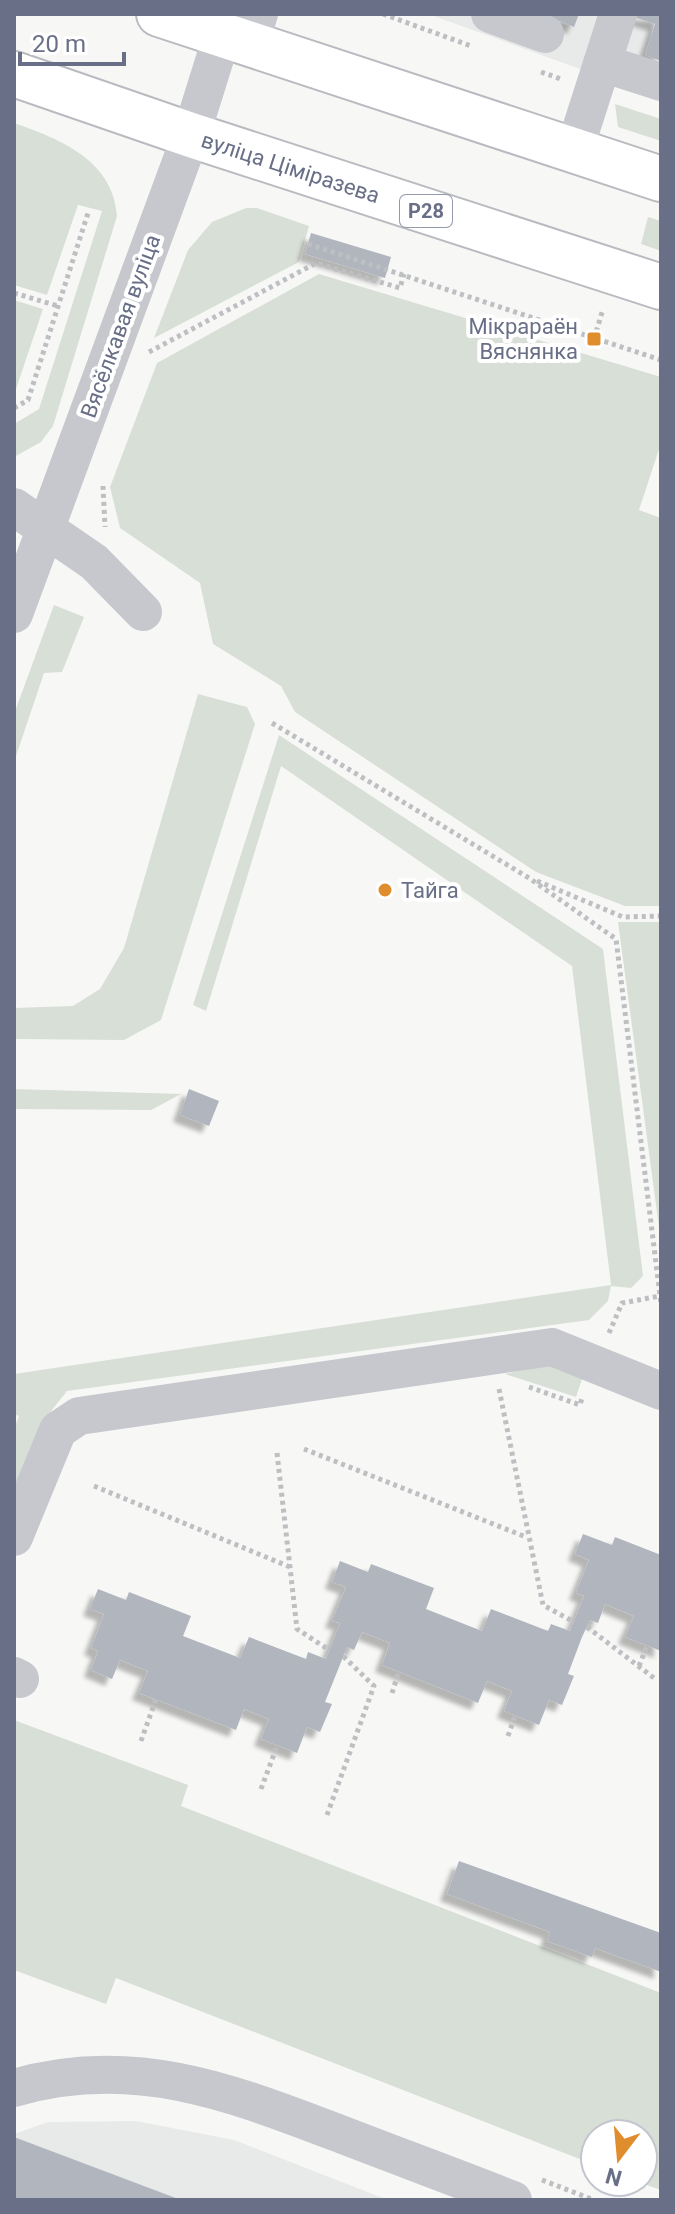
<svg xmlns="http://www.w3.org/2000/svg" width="675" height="2214" font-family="Roboto,sans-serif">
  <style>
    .built { fill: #e8e9e9 }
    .green { fill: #d8dfd7 }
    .building { fill: #b1b5be; filter: url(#shadow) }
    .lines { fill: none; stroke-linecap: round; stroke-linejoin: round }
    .major-casing { stroke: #b9bbc1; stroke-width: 48 }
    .path { stroke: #bebfc2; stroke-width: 5; stroke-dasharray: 4 4; stroke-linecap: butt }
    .minor { stroke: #c6c8cd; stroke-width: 38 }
    .major { stroke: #fff; stroke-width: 44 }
    .poi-dot { fill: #e08d2d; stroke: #fff; stroke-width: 3 }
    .labels { text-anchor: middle; stroke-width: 8; stroke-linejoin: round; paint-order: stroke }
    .shield { fill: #fff; stroke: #959aaa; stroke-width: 2 }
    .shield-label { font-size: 20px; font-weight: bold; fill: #686f86 }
    .street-label { font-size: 22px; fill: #686f86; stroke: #fff }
    .poi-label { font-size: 22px; fill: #686f86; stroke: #fff; text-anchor: end }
  </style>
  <defs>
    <filter id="shadow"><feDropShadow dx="-7" dy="7" stdDeviation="2" flood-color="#0004"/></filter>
  </defs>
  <rect width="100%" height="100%" fill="#f7f8f6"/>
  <path class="built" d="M428 14H661V95L597 75Z
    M136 2121 234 2140 388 2200H14V2134L48 2122Z"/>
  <path class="green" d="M615 104 661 119V141L618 127Z
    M14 123C60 139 113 160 117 216L53 426 41 442 14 457V424L39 409 102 211 78 205 47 295 14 285Z
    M246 208H257L309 226 299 262 154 338 188 250 212 222Z
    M648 217 661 221V251L641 244Z
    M319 274 661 377V443L639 510 661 518V906H625L536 872 295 712 281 686 213 644 200 583 120 528 110 487 157 363Z
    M14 300 43 309 14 395Z
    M54 605 84 617 62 672 44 673 14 762V714Z
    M198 694 247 707 255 724 161 1020 124 1040 14 1039V1008L73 1006 100 989 124 948Z
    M279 735 603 949 643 1276 631 1288 611 1286 608 1301 589 1320 67 1391 44 1420 14 1499V1429L19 1416 14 1414V1374L611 1285 572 966 281 766 206 1011 193 1005Z
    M661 922V1242L618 922Z
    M14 1089 181 1094 151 1110 14 1109Z
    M554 1362 585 1370 576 1397 505 1374Z
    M14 1720 188 1785 181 1806 661 1993V2190L638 2182H643V2134H595V2165L116 1978 106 2004 14 1970Z"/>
  <path class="building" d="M542 14H579L574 27Z
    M635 14H661V61L645 55 655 24 634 17Z
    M311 233 391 257 385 278 305 254Z
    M189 1089 219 1101 209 1126 180 1115Z
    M583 1534 612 1545 615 1537 661 1555V1651L625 1637 634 1616 605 1604 598 1623 590 1620 582 1637 568 1674 574 1676 562 1705 549 1700 539 1725 504 1711 512 1691 487 1681 478 1703 382 1665 390 1643 362 1632 354 1650 347 1647 325 1702 332 1704 320 1732 307 1727 297 1753 261 1739 269 1719 244 1709 236 1730 139 1693 148 1671 120 1660 112 1679 91 1670 98 1651 91 1648 104 1614 90 1609 98 1589 126 1600 129 1592 191 1616 183 1636 240 1658 249 1637 306 1659 308 1652 326 1659 340 1623 332 1621 346 1587 332 1582 340 1561 368 1572 371 1564 434 1588 426 1609 482 1631 491 1609 548 1631 551 1624 570 1631 584 1596 576 1593 589 1560 575 1554Z
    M459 1861 661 1933V1972L595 1948 592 1957 547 1941 550 1932 447 1894Z
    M14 2137 181 2200H14Z"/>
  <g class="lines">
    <g class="major-casing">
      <g id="major">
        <path d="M159 14 661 179"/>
        <path id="s1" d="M14 74 191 135 661 287"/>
      </g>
    </g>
    <path class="path" d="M383 14 471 46
      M541 72 561 79
      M308 244 661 360
      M14 293 58 306
      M594 339 603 309
      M149 352 316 263 400 288 404 274
      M14 408 28 400 89 210
      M103 486 105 527
      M272 723 529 878 616 939 661 1304
      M537 881 623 917 661 916
      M609 1333 622 1303 660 1296
      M529 1387 580 1405 582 1398
      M499 1389 543 1605 574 1622
      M304 1449 526 1537
      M277 1453 297 1629 329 1650
      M94 1486 290 1567
      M587 1627 654 1678
      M639 1666 647 1646
      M392 1693 399 1671
      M508 1736 515 1716
      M141 1741 156 1699
      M261 1789 277 1746
      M327 1815 374 1686 343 1656
      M542 2180 594 2200"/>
    <path class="minor" d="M490 14 545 34
      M249 45 259 14
      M602 63 661 82
      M574 151 618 14
      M14 507 94 562 143 612
      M14 614 191 135 222 36
      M14 1537 58 1430 79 1416 552 1347 661 1391
      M14 1676 20 1679
      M14 2088C133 2053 233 2093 343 2135 400 2157 457 2178 513 2200"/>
    <use href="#major" class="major"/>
  </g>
  <g class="poi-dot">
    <rect x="586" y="331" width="16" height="16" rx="4"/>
    <circle cx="385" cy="890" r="8"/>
  </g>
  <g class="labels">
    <rect class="shield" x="400" y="195" width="52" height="32" rx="6"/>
    <g class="shield-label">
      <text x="426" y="218">Р28</text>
    </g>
    <g class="street-label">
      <text dy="8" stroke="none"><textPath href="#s1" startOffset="292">вуліца Ціміразева</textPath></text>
      <text transform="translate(120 326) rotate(-70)" y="8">Вясёлкавая вуліца</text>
    </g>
    <g class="poi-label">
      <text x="578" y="334">Мікрараён<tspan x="578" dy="25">Вяснянка</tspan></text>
      <text x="401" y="898" text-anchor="start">Тайга</text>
    </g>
  </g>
  <rect width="675" height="2214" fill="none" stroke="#686f86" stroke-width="32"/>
  <g transform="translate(619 2158) rotate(196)"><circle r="38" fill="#ffffff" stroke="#c3c5cf" stroke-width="2"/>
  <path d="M0-6L14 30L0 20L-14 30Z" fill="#e08d2d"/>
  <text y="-12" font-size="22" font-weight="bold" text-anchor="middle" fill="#686f86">N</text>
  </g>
  <path d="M20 52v12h104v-12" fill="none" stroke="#686f86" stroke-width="4"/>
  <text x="32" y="52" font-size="24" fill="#686f86" stroke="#ffffff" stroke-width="6" paint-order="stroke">20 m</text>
</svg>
